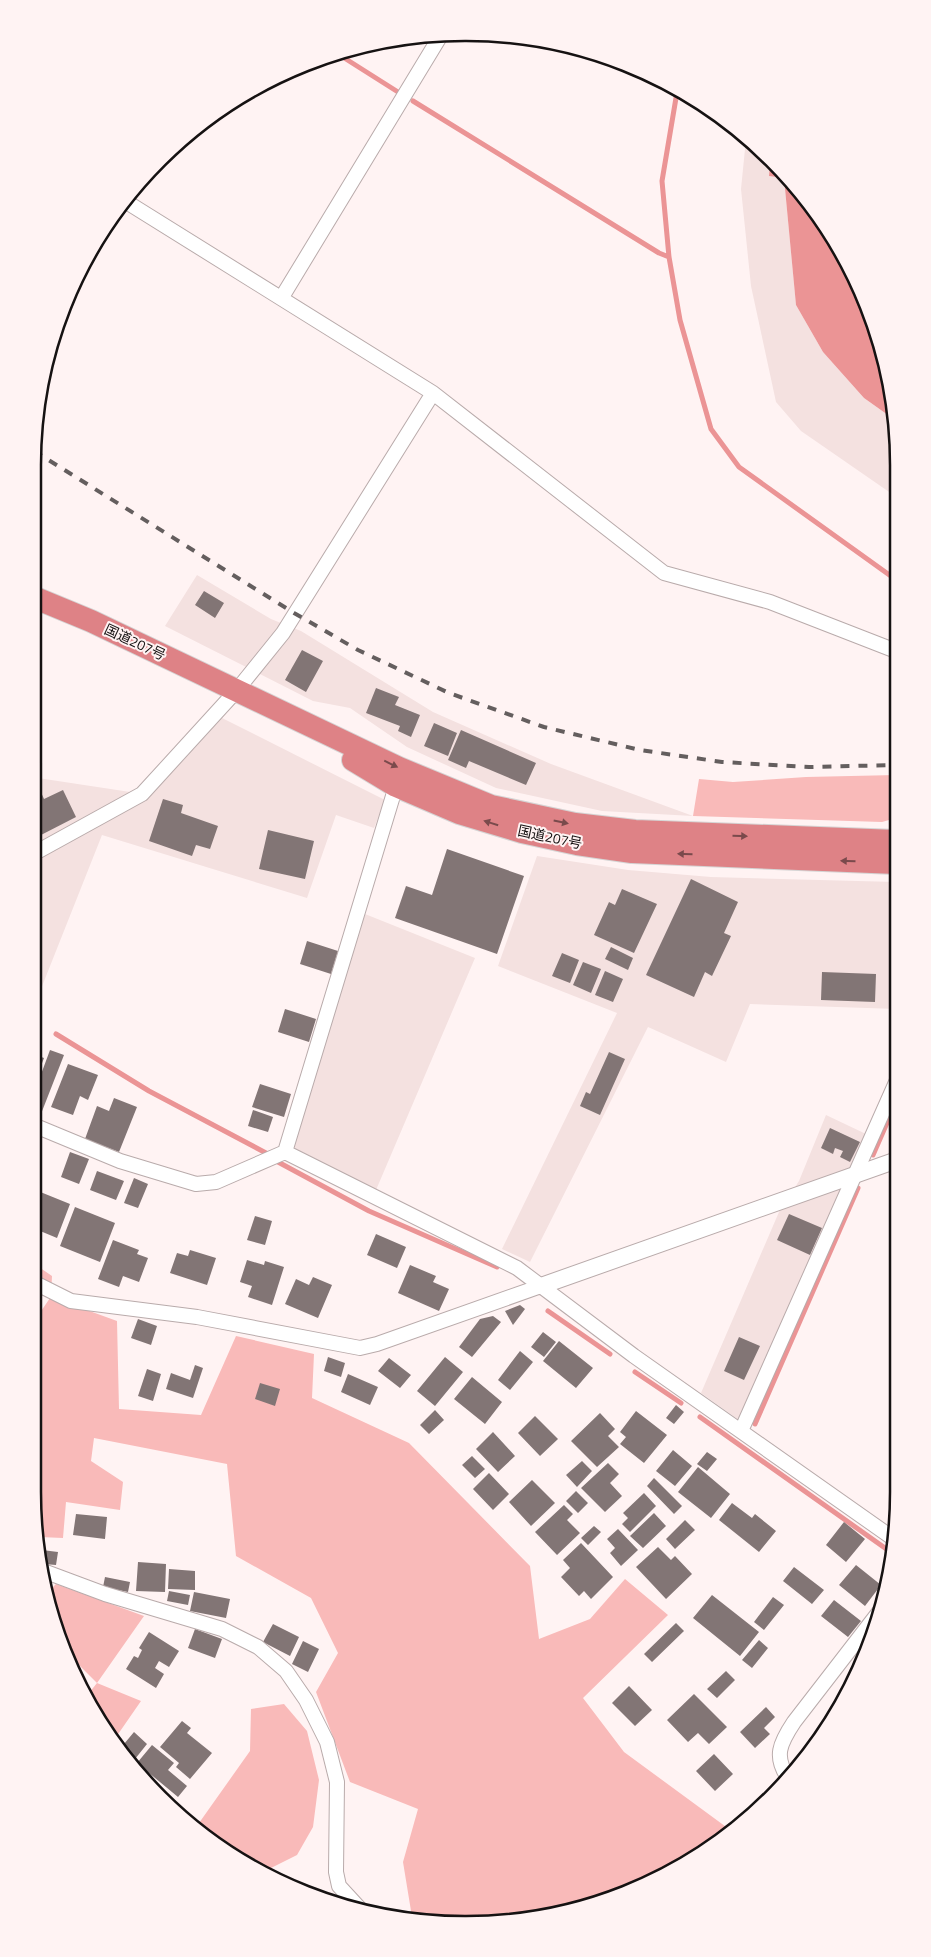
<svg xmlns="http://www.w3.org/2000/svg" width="931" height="1957" font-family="'Titillium Web','Noto Sans JP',sans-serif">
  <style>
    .built { fill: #f4e1e0 }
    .green { fill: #f9bab9 }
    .water { fill: #eb9495 }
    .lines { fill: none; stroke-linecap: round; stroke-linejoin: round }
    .stream { stroke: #eb9495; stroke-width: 5 }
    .building { fill: #827575 }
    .minor-casing { stroke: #b9abab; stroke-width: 16 }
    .tertiary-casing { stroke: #b9abab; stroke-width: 18 }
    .trunk-casing { stroke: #d5d4d4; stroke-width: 24 }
    .minor { stroke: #fff; stroke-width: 14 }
    .tertiary { stroke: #fff; stroke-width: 16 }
    .trunk { stroke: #de8286; stroke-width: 22 }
    .rail { stroke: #645e5e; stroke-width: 4; stroke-dasharray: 9 9; stroke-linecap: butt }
    .oneway { fill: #7a4a4c }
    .labels { text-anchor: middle; stroke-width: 4; stroke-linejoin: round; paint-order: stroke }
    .street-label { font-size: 14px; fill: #161212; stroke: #fff3f3 }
    .rim { fill: none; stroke: #161212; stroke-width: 2.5 }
  </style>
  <rect width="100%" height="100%" fill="#fff3f3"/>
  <path class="built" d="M746 139 770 163 769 176 784 178 796 305 823 352 864 398 895 420V496L801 431 776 402 751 286 741 189Z
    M197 575 271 619 301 631 433 712 551 764 693 816 602 811 496 788 407 747 350 708 313 701 165 626Z
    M220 717 385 800 374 828 336 815 307 898 102 835 33 1009V782L38 778 150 795Z
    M537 856 628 870 711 877 896 882 897 1009 750 1004 726 1062 648 1027 530 1262 502 1249 617 1013 498 966Z
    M365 914 475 958 376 1190 292 1147Z
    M826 1115 866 1134 739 1420 701 1393 779 1212 799 1181Z"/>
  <path class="green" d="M896 775V818L882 822 693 816 699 779 733 782 806 777Z
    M33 1263 52 1276 51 1297 117 1321 119 1409 201 1415 236 1336 314 1354 312 1398 409 1443 530 1566 539 1639 590 1619 625 1579 668 1615 583 1698 624 1752 733 1832 657 1880 522 1921 412 1917 403 1862 418 1809 350 1782 316 1692 338 1653 311 1598 236 1556 227 1464 94 1438 91 1461 123 1482 120 1510 66 1502 63 1538 40 1537 33 1491V1323L50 1298 33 1289Z
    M56 1584 144 1616 97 1683 141 1701 114 1740 89 1693 97 1683 67 1653 56 1631 49 1591Z
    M284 1704 307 1731 319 1780 313 1827 297 1855 263 1872 225 1852 191 1820 199 1823 250 1751 251 1709Z"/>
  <path class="water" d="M770 163 809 202 866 300 895 409V420L864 398 823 352 796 305 784 178 769 176Z"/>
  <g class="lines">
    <path class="stream" d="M338 54 398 92
      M677 92 662 181 669 257 680 320 711 429 739 467 895 579
      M413 101 659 253 669 257
      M56 1034 149 1091 266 1153
      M873 1155 897 1100
      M278 1162 369 1211 497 1267
      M548 1311 610 1354
      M635 1372 681 1403
      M700 1417 892 1553
      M755 1424 858 1188"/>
  </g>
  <path class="building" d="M204 591 224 603 215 618 195 605Z
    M302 650 323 661 306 692 285 680Z
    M376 688 399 697 395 705 420 715 411 737 398 731 400 726 366 713Z
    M434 723 457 733 448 756 424 746Z
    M461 730 536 763 526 785 469 761 466 768 448 760Z
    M40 790 44 799 63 790 76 817 41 835 35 823 33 824V794Z
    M163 799 183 805 181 813 218 826 210 849 196 845 192 856 149 841Z
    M268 830 314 841 305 879 259 869Z
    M447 849 524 876 497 954 395 918 406 886 432 895Z
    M691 879 738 902 724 933 731 936 712 976 705 972 694 997 646 975Z
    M622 889 657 904 634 953 594 935 609 902 615 905Z
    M307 941 338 951 331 974 300 964Z
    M611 947 633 958 628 970 605 959Z
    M562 953 579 960 570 983 552 976Z
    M583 962 601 969 591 993 573 985Z
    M605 971 623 979 613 1002 595 995Z
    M822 972 876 974 875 1002 821 1000Z
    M285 1009 316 1019 309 1042 278 1032Z
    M50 1050 64 1055 39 1119 33 1116V1096Z
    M609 1052 625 1059 600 1115 580 1106 586 1092 590 1094Z
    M33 1054 44 1058 33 1087Z
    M68 1064 98 1075 88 1100 80 1096 73 1115 51 1107Z
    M260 1084 291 1094 284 1117 252 1107Z
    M114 1098 137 1107 119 1152 85 1139 97 1106 109 1111Z
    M253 1110 273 1117 268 1132 248 1126Z
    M830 1128 860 1142 850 1162 840 1157 843 1151 835 1148 833 1154 821 1148Z
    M70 1152 89 1159 79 1184 61 1177Z
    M97 1171 124 1181 116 1200 90 1190Z
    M134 1178 148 1184 138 1208 124 1203Z
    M33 1189 70 1204 57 1238 33 1228Z
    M75 1207 115 1223 100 1262 60 1246Z
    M789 1214 822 1228 810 1255 777 1240Z
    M255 1216 272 1221 265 1245 247 1240Z
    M376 1234 406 1247 397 1268 367 1255Z
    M113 1240 139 1250 137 1254 148 1258 139 1282 123 1276 119 1287 98 1279Z
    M190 1250 216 1258 207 1285 170 1273 177 1253 188 1256Z
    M247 1260 264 1265 265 1261 284 1267 272 1305 248 1297 252 1286 240 1282Z
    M410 1265 436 1276 433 1282 449 1289 439 1311 398 1293Z
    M313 1277 332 1285 318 1318 285 1304 296 1279 309 1285Z
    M520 1305 525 1309 513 1325 505 1311Z
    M493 1316 501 1322 472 1357 459 1347 480 1319Z
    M138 1319 157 1326 151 1345 131 1338Z
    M543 1332 556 1342 544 1357 531 1347Z
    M739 1337 760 1346 744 1380 724 1371Z
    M559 1341 593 1368 576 1388 543 1361Z
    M520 1351 533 1362 510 1390 498 1380Z
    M328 1357 345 1363 341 1377 324 1371Z
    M445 1357 463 1372 435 1406 417 1391Z
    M389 1358 411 1375 400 1388 378 1371Z
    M195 1365 203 1368 193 1398 166 1389 171 1373 190 1380Z
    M147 1369 161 1374 153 1401 138 1396Z
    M348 1374 378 1387 370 1405 341 1392Z
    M472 1377 502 1402 485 1424 454 1399Z
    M260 1383 280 1389 275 1406 255 1399Z
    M676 1405 684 1412 674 1424 666 1418Z
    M435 1410 444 1420 429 1434 420 1425Z
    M636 1411 667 1435 644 1463 620 1444 626 1437 620 1432Z
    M600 1413 615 1429 608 1436 619 1447 597 1467 571 1441Z
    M535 1416 558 1439 540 1456 518 1433Z
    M493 1432 515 1456 498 1472 476 1449Z
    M673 1450 692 1466 675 1486 656 1471Z
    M707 1452 717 1459 707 1471 697 1464Z
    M472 1456 485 1469 475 1478 462 1465Z
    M582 1461 592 1471 577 1487 566 1475Z
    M608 1463 619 1474 610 1483 622 1496 605 1512 581 1488Z
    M698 1467 730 1494 711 1518 678 1492Z
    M489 1473 509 1494 493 1510 473 1489Z
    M654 1478 682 1506 674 1514 647 1486Z
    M532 1480 555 1503 531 1526 509 1502Z
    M576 1491 588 1503 578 1513 566 1501Z
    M644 1493 656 1506 630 1532 622 1524 628 1518 623 1513Z
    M732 1503 752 1518 755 1514 776 1531 759 1552 719 1520Z
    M564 1505 573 1514 567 1520 580 1533 557 1555 535 1532Z
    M654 1513 666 1526 643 1548 630 1536Z
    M76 1514 107 1517 105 1539 73 1535Z
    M685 1520 695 1530 675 1549 666 1539Z
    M844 1522 865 1539 846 1562 826 1545Z
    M594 1526 601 1532 588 1545 581 1538Z
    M618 1529 638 1550 621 1566 610 1553 615 1548 607 1539Z
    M581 1543 613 1577 591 1599 584 1591 579 1596 561 1577 570 1568 563 1560Z
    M658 1547 671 1560 675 1556 692 1574 666 1599 636 1567Z
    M42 1550 58 1552 56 1565 44 1564Z
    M138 1562 166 1564 165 1592 136 1591Z
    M856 1565 881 1585 865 1606 839 1585Z
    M794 1567 824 1590 812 1604 783 1581Z
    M169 1569 195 1571V1590L168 1589Z
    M105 1577 130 1582 128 1592 103 1587Z
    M169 1591 190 1595 188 1605 167 1601Z
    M194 1592 230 1599 226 1618 190 1611Z
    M712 1595 759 1632 740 1656 693 1618Z
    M773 1597 784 1605 764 1630 754 1622Z
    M834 1600 861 1621 848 1637 821 1616Z
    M676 1623 684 1631 652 1662 644 1654Z
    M273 1624 299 1637 290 1656 263 1642Z
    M195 1629 222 1639 215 1658 188 1648Z
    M149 1632 179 1651 169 1667 159 1661 155 1668 164 1674 156 1688 126 1669 134 1656 138 1658 142 1650 139 1648Z
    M759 1640 768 1648 752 1668 742 1660Z
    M303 1641 319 1649 308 1672 292 1664Z
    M726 1671 735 1680 717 1698 707 1689Z
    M629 1686 652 1710 635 1726 612 1703Z
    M694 1694 727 1727 709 1744 698 1733 688 1742 667 1720Z
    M766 1707 775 1717 764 1728 770 1734 755 1748 740 1732Z
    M182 1721 191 1728 187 1733 212 1753 190 1779 176 1767 179 1763 160 1747Z
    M134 1732 147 1744 131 1764 119 1750Z
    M152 1745 174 1763 168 1770 187 1786 178 1797 137 1763Z
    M714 1754 733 1774 715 1791 696 1771Z"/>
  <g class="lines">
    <g class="minor-casing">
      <path id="minor" d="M125 201 433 393 664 573 770 602 896 651
        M282 297 441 35
        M33 854 142 794 237 690 283 633 433 393
        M33 1125 120 1161 196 1184 216 1182 285 1152 396 786
        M285 1152 517 1268 634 1356 894 1539
        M33 1282 71 1301 197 1317 360 1348 377 1344 541 1286
        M741 1431 897 1080
        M46 1572 105 1594 222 1629 258 1647 286 1671 306 1700 327 1742 337 1782 336 1872 339 1886 362 1911
        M789 1779C773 1757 780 1743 794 1722L879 1612"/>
    </g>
    <g class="tertiary-casing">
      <path id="tertiary" d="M541 1286 897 1160"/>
    </g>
    <g class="trunk-casing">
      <path id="trunk" d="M33 597 91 621 399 768 491 806 575 824 635 831 896 841
        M353 760 396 786 459 813 522 832 577 844 632 852 896 863"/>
    </g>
    <use href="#minor" class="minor"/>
    <use href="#tertiary" class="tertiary"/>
    <use href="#trunk" class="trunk"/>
    <path class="rail" d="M34 451 294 613 358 650 449 693 544 727 640 750 722 762 809 767 896 765"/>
  </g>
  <defs><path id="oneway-solid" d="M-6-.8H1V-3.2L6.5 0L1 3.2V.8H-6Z" transform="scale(1.25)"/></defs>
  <g class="oneway">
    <use href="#oneway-solid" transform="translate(391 764) rotate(26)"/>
    <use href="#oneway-solid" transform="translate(561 822) rotate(12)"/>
    <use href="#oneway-solid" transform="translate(491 823) rotate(-163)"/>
    <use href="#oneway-solid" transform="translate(740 836) rotate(2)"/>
    <use href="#oneway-solid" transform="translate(685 854) rotate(-178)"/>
    <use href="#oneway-solid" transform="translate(848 861) rotate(-178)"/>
  </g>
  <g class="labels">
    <g class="street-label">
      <text transform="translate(135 642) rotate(25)" y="5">国道207号</text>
      <text transform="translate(550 837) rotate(12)" y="5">国道207号</text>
    </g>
  </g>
  <path d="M0 0H931V1957H0ZM465 41H466A424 424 0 0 1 890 465V1492A424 424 0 0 1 466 1916H465A424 424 0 0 1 41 1492V465A424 424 0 0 1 465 41Z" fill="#fff3f3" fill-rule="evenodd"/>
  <path class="rim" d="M465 41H466A424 424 0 0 1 890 465V1492A424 424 0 0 1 466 1916H465A424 424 0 0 1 41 1492V465A424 424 0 0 1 465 41Z"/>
</svg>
